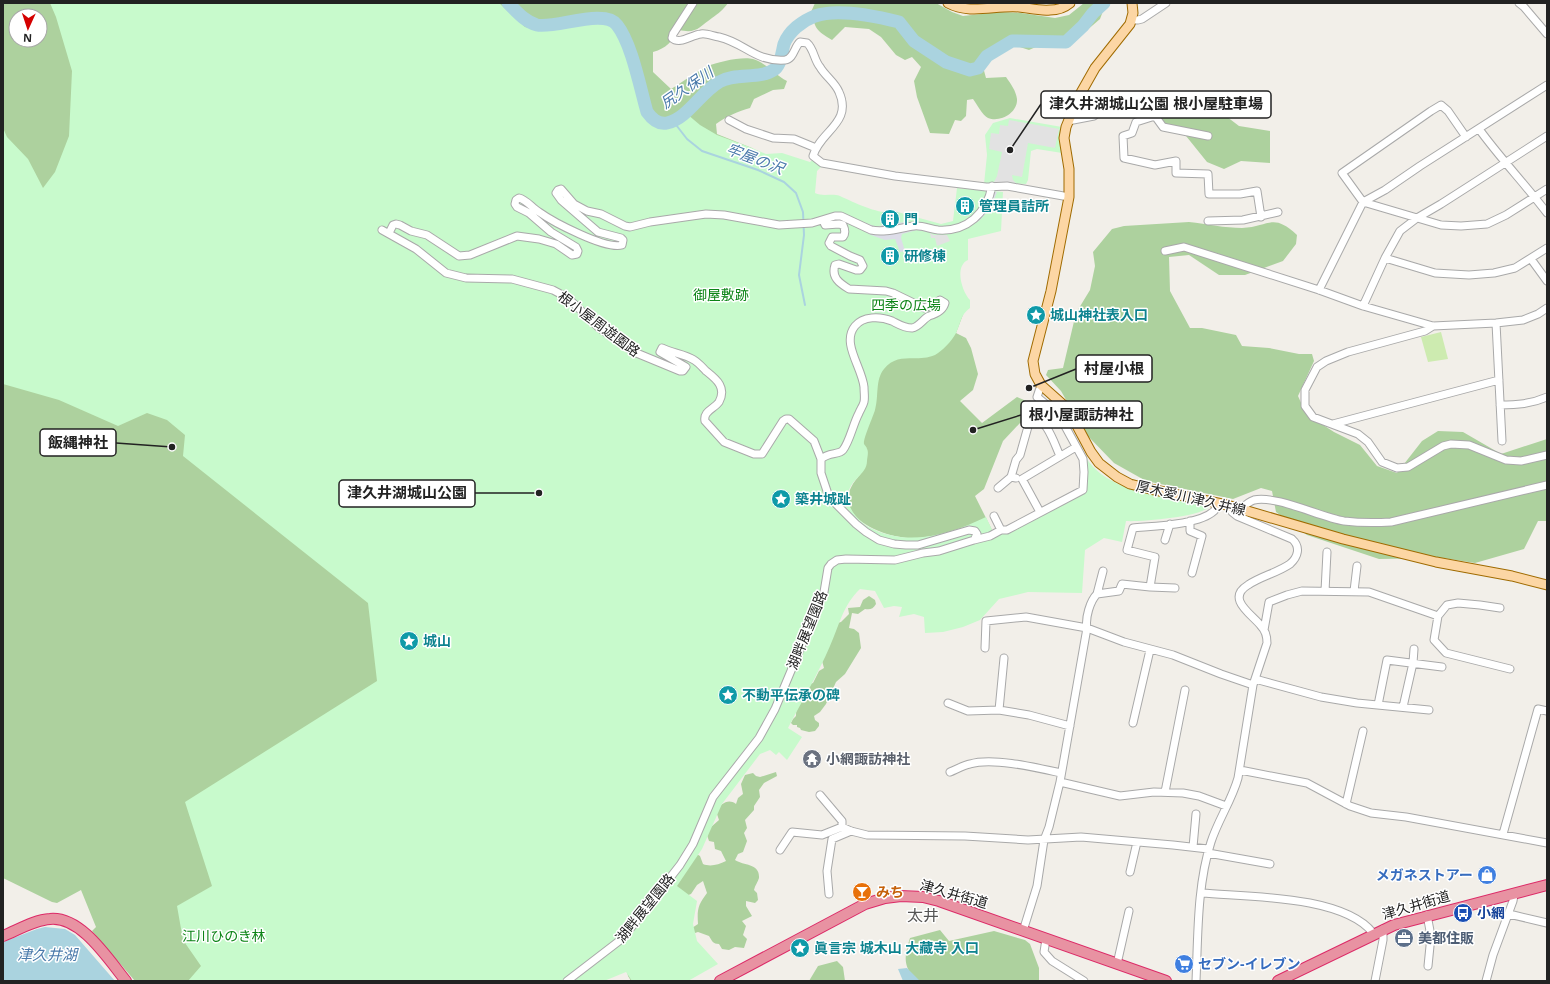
<svg xmlns="http://www.w3.org/2000/svg" width="1550" height="984" font-family="'Open Sans','Noto Sans JP',sans-serif">
  <style>
    .grass { fill: #cdebb0 }
    .forest { fill: #add19e; fill-rule: evenodd }
    .park { fill: #c8facc }
    .parking { fill: #e2e2e2 }
    .plaza { fill: #dddde8 }
    .water { fill: #aad3df }
    .lines { fill: none; stroke-linecap: round; stroke-linejoin: round }
    .stream { stroke: #aad3df; stroke-width: 2 }
    .river { stroke: #aad3df; stroke-width: 13 }
    .minor-casing { stroke: #a9a9a9; stroke-width: 9 }
    .major-casing { stroke: #a06b00; stroke-width: 11 }
    .highway-casing { stroke: #dc2a67; stroke-width: 12 }
    .minor { stroke: #fff; stroke-width: 7 }
    .major { stroke: #fcd6a4; stroke-width: 9 }
    .highway { stroke: #e892a2; stroke-width: 10 }
    .labels { text-anchor: middle; stroke-width: 3; stroke-linejoin: round; paint-order: stroke }
    .culture-label { font-size: 14px; font-weight: bold; fill: #0d838f; stroke: #fff; text-anchor: start }
    .park-label { font-size: 14px; fill: #0c8416; stroke: #fff }
    .street-label { font-size: 14px; fill: #222; stroke: #fff }
    .worship-label { font-size: 14px; font-weight: bold; fill: #5b616d; stroke: #fff; text-anchor: start }
    .shop-label { font-size: 14px; font-weight: bold; fill: #366cbe; stroke: #fff; text-anchor: end }
    .food-label { font-size: 14px; font-weight: bold; fill: #c56008; stroke: #fff; text-anchor: start }
    .transit-label { font-size: 14px; font-weight: bold; fill: #164399; stroke: #fff; text-anchor: start }
    .service-label { font-size: 14px; font-weight: bold; fill: #4e5e75; stroke: #fff; text-anchor: start }
    .water-label { font-size: 15px; font-style: italic; fill: #4a7aab; stroke: #fff }
    .quarter-label { font-size: 16px; fill: #555; stroke: #fff }
    .leader { fill: none; stroke: #222; stroke-width: 1.5 }
    .callout-dot { fill: #222; stroke: #fff; stroke-width: 1.5 }
    .callout { fill: #fff; stroke: #222; stroke-width: 1.5 }
    .callout-label { font-size: 15px; text-anchor: middle; font-weight: bold; fill: #222 }
  </style>
  <rect width="100%" height="100%" fill="#f2efe9"/>
  <path class="grass" d="M1441 332 1448 359 1428 362 1421 337Z"/>
  <path class="forest" d="M3 3H728C723 10 719 13 712 18 699 27 697 34 679 30 671 42 667 48 653 52V72L671 89C683 82 695 72 708 66 717 62 743 56 753 59 766 63 775 75 787 81L784 89 773 90 754 99 750 108C739 111 725 117 716 124L717 134 752 148 964 312 956 333 966 338 971 348 978 374 973 390 960 401 982 423 1017 397 1031 403 1028 418 1026 421 1020 423 1003 441 984 489 975 496 995 536 1001 533 1075 543 932 536C924 537 916 539 908 538 873 535 824 510 862 473L317 981H135L92 931 96 927 81 890 57 903 52 902 3 878ZM16 16H40V40H16Z
    M815 3H936L952 12 963 16 999 12 1021 13 1055 18 1069 15 1084 3H1106L1100 19 1079 37 1059 39 1040 35 1038 46 1029 50 1011 44 992 55 983 67 986 78 1006 77C1011 84 1016 91 1017 99 1018 113 1000 123 988 118 982 115 977 104 973 99L967 100 966 116 961 121 955 120 949 134 930 133 917 97 914 81 921 67 912 57 905 60 896 55 881 37 869 29 845 27 832 40C816 30 816 30 811 12Z
    M1161 93 1167 94 1178 102 1188 94 1214 107 1239 126 1270 131V163L1241 161 1224 169 1207 162 1182 131 1164 125 1150 104Z
    M1189 222C1207 224 1225 228 1242 228 1270 227 1272 212 1297 235L1296 244 1283 261 1245 275H1219L1189 255 1169 257 1170 291 1190 328H1202L1236 335 1242 346 1269 348 1299 354H1312L1314 361 1298 396 1306 414 1334 432 1360 445 1377 466 1397 473 1422 441 1438 431 1463 432 1501 454 1547 439V521H1538L1524 549 1475 563 1443 558 1379 559 1307 535 1276 512 1272 491 1261 488 1233 499 1146 481 1114 463 1085 433 1061 391 1046 375 1048 370 1063 368 1076 313 1090 290 1095 266 1093 252 1112 229 1124 226Z
    M869 596 875 600 876 604C873 609 870 610 865 609L858 614 852 613 849 628 854 629 859 633 861 648 845 674 836 682 826 704 820 712 814 716 815 720 819 723V726L815 731 809 732 801 730 800 728 797 727V725H793L791 723 793 719 796 716C796 706 799 700 808 694L807 685 813 683 819 671 824 668 821 657 834 624 841 622 849 614 848 608 860 607 863 600Z
    M776 772 777 776 764 783 759 790 760 797 754 806V810L745 820 747 828 744 833 747 841 743 852 738 854 735 860C744 866 760 863 759 878 758 882 755 885 754 890L757 893 758 900 755 903 746 901V906L752 916 742 921 746 926 743 935 747 939 744 948 735 947 729 950 722 949 719 944C713 944 712 941 709 936L698 932 692 934 645 981H631L628 976 627 971 698 924C697 909 698 905 707 893L703 881 697 885 691 894 683 897 647 935 695 853 700 856 703 864C710 867 718 865 726 861L721 851 715 849 714 842 709 841 707 835 711 827 719 820 716 811C721 804 728 798 736 804L738 798 743 794 741 784 745 775 753 773 756 776 760 777Z
    M940 930 949 941 994 931 1025 940 1030 944 1039 968V981H919C902 969 904 956 910 938Z
    M837 961 843 967 845 981H809L818 966Z"/>
  <path class="park" d="M50 3H499L525 27 543 31C557 29 599 19 611 25 623 31 640 98 645 114 658 132 672 128 687 114L700 125 717 135 752 148 766 154 782 153 810 162 813 159 822 166 817 171 815 193C823 197 832 193 840 196 851 201 883 217 894 211L941 224 953 221 957 188 1003 192 1001 231 968 239V260C954 266 962 292 970 300V308C960 315 961 323 956 333 952 341 942 351 935 355 917 363 898 351 884 369 875 380 879 396 875 410 873 417 863 439 864 444 865 446 867 447 867 449 869 452 867 458 867 461 867 476 846 480 848 500 850 511 858 520 867 526 905 548 949 535 986 517L995 536 1001 533 1006 534 1086 491 1088 474 1086 458C1090 464 1095 469 1101 474 1129 495 1177 499 1210 506 1203 517 1140 522 1126 521L1122 542 1104 538 1085 550 1082 593 1028 592 999 599 980 620 963 627 943 632 925 633 924 617 914 614 899 617 902 607 894 606 884 608 875 591 860 589C843 605 839 626 830 646 818 674 802 701 788 728L802 737 787 760 779 752 776 755 770 750 760 754 722 804 702 849 677 886 697 901 693 924 697 941 718 964 688 981H632L626 972 604 981H188L201 966 183 940 177 906 212 886 185 802 377 681 368 603 183 456 185 435 167 420 147 413 118 426 59 400 3 384V128L7 137 28 159 43 188 55 172 69 136 72 71 56 17Z
    M1010 118 1062 127 1060 142 1062 153 1037 149 1031 151 1028 180 1026 184 994 182 984 184 987 155 985 135 993 123Z"/>
  <path class="parking" d="M1009 120 1059 129 1055 148 1028 143 1022 177 1012 175 1013 180 1016 183 994 182 997 176 1002 152 989 149 991 133 999 134 1000 125 1008 126Z
    M930 233 934 235H947L950 241 937 246 935 238H931Z"/>
  <path class="plaza" d="M986 191 997 192 990 209 979 221 965 229 948 234 934 233 917 230 902 234 901 238 905 251 900 252 895 239 885 240 871 235 843 220 836 219 812 226 811 219 831 214 843 213 855 219 877 227 888 223 914 222 936 227 953 226 966 220 974 214 981 205 986 193Z"/>
  <path class="water" d="M45 927 65 929 75 935 115 981H3V942L37 929Z
    M907 968 920 981H903L898 969Z"/>
  <g class="lines">
    <path class="stream" d="M673 121 687 139 702 151 758 170 784 182 796 193 803 212 804 235 799 275 805 305"/>
    <path class="river" d="M508 3C516 11 525 22 537 25 555 29 605 8 617 25 632 44 640 88 647 112 652 119 658 125 667 123 687 119 701 92 719 82 736 72 760 80 775 69 781 64 782 52 784 44 789 31 802 21 815 16 838 8 875 16 899 22L914 41 946 62 970 70 978 68 987 56 1012 41 1066 42 1083 26 1093 13 1104 3"/>
    <g class="minor-casing">
      <path id="minor" d="M693 3 673 34 672 38C680 45 691 35 701 34 706 33 713 36 719 37 745 43 755 62 785 60 794 59 794 47 800 42L807 43C814 49 814 60 820 67 825 76 835 82 839 92 853 123 820 131 813 156L822 163 895 176 986 187 1007 186 1069 197
        M1519 3 1524 7 1547 34
        M1132 20H1138L1142 19 1166 3
        M1155 116 1136 122 1132 133 1123 136 1124 158 1155 165 1176 161V173L1208 174 1209 194H1240L1257 191 1261 217
        M729 120 746 129 773 138 794 139 816 148
        M1068 121 1094 116 1116 95 1132 96 1153 108 1155 116 1163 127 1208 136
        M1479 129C1500 158 1525 184 1547 213
        M1466 137 1448 111 1441 105 1431 111 1342 173 1363 202 1441 225 1461 226 1487 224 1506 215 1547 189
        M1208 221 1243 220 1278 212
        M382 230 416 249 446 273 466 278 512 279 553 290 568 298 598 327 634 352 680 371H683L686 367 660 352 662 348C672 353 685 354 694 360 699 363 702 367 706 371 716 379 727 387 719 402 714 409 703 411 705 421L724 442 754 454H762L783 421 786 419H789L814 441 821 459V473L829 497 856 524 866 532 879 540 894 544 906 545H918L969 530 975 531 977 534 974 540 939 551 923 553 895 560 846 559 837 560 831 564 828 568 824 592 775 709 759 738 713 797 693 844 680 865 623 938 567 981
        M389 233 393 225 396 224 400 225 411 231 427 235 459 256 470 255 517 236 539 239 556 244 572 255 577 254 578 251 576 247 551 232 529 213 517 207 515 204 516 200 519 198C527 200 532 208 539 212 553 222 606 250 622 245L623 240 621 238 598 232 561 200 556 193 558 190 561 189 574 204 587 211 601 214 625 226 630 227 650 222 706 214 724 215 779 225 812 223 835 216H841L871 230C886 233 899 228 914 226 922 225 930 229 938 230 967 232 987 213 992 186
        M1165 251 1184 247 1319 290 1363 306 1433 326 1496 323 1523 320 1538 314 1547 308
        M1385 258 1435 273 1469 275 1494 273 1515 268 1547 248
        M1531 259 1547 281
        M1319 290 1363 202 1385 190 1420 166 1547 85
        M1363 306 1385 258 1400 231 1417 218 1441 204 1547 136
        M1496 323 1502 441
        M1433 326 1425 331 1348 352 1326 361 1317 367 1305 390V406L1313 417 1358 434 1368 442 1382 462 1397 468 1408 467 1443 446 1451 444 1469 445 1506 460 1521 461 1547 455
        M1500 405C1517 405 1531 404 1547 397
        M1333 424 1499 380
        M821 459C829 452 839 455 843 450 850 441 853 424 859 413 860 410 863 406 864 402 865 398 864 392 864 387 862 367 841 343 855 326 863 316 880 316 892 321 898 324 904 328 912 328 919 327 923 319 929 316 936 314 943 311 945 303L940 300 932 305 924 308 893 293 886 291 849 289C839 283 831 277 835 265L839 264 856 270H860L863 266 860 260 850 256 831 246 829 243 832 237H843C846 233 845 229 843 225L839 224 825 225 823 220
        M1011 477 1016 460 1020 455 1031 416C1047 418 1054 443 1060 456
        M998 488 1011 477 1016 478
        M1241 509C1245 505 1248 502 1254 500 1276 495 1320 517 1344 521 1360 523 1375 523 1391 522L1547 485
        M1040 512 1022 479 1076 447
        M994 516 1001 530
        M1190 521V531L1202 536 1192 573
        M974 540 990 536 1001 530H1007L1083 490 1084 472 1083 459 1059 415 1037 397 1041 385
        M1165 540 1170 524
        M1150 587 1175 588
        M1325 591 1327 552
        M1354 591 1357 566
        M1097 594 1103 571
        M1500 608 1480 605 1458 603 1447 605 1438 616 1434 640 1446 653 1510 669
        M1264 630 1269 602 1287 595 1302 591 1369 592 1438 616
        M985 648 986 621 1026 617 1087 628 1124 642 1173 655 1221 674 1253 685
        M1255 679 1321 697 1357 703 1429 710
        M948 703 968 711 999 710 1029 715 1070 726
        M1378 705 1387 660 1442 667
        M1403 707 1413 663 1414 649
        M999 710 1004 658
        M1133 723 1150 650
        M1240 770 1307 783 1350 806 1371 813 1406 817 1547 843
        M950 772C957 769 964 765 970 764 993 757 1038 768 1061 773
        M1060 782 1120 796 1154 792 1183 793 1199 796 1226 806
        M1165 792 1185 690
        M820 795 842 821V827
        M1346 804 1363 731
        M1503 834 1538 709 1547 711
        M1193 847 1196 814
        M780 850 792 832 822 835 842 827 851 831 867 835 965 836 1028 840 1081 837 1173 845 1208 849
        M1208 853 1270 864
        M1130 872 1137 842
        M1202 893C1247 897 1343 895 1373 933
        M829 894 827 871 832 839 851 831
        M1509 914 1547 923
        M1427 915 1431 936 1428 966
        M1023 931 1037 886 1044 840 1049 827 1060 782 1087 628C1085 618 1090 601 1097 594L1119 591 1122 584 1150 587 1155 557 1127 550 1133 528C1154 526 1199 525 1214 511 1216 509 1218 506 1220 503
        M1046 939 1044 952 1052 961 1084 981
        M1117 964 1129 911
        M1196 981C1198 936 1197 885 1211 842 1218 820 1232 800 1238 778L1253 685 1267 643C1267 636 1266 631 1261 626 1253 615 1225 599 1248 585 1261 576 1277 573 1290 564 1298 557 1301 547 1292 539L1237 516 1232 512 1227 505
        M1375 981 1383 940V929
        M1486 981 1493 955 1513 901 1514 895"/>
    </g>
    <g class="major-casing">
      <path id="major" d="M948 3C970 15 995 5 1019 7 1029 8 1039 11 1050 10 1057 10 1064 8 1070 3
        M1132 3 1133 13 1130 24 1095 68 1078 98 1066 127 1064 138 1069 169V197L1051 291 1033 361 1035 374 1041 385 1068 409 1091 452 1099 463 1117 477 1130 484 1150 489 1227 505 1343 539 1436 562 1512 576 1547 585"/>
    </g>
    <g class="highway-casing">
      <path id="highway" d="M3 936C18 930 34 920 50 919 81 916 108 959 126 981
        M720 981 865 904 885 898 901 896 923 897 939 901 1166 981
        M1278 981 1394 925 1547 885"/>
    </g>
    <use href="#minor" class="minor"/>
    <use href="#major" class="major"/>
    <use href="#highway" class="highway"/>
  </g>
  <defs>
    <g id="building-disc" transform="scale(1)"><circle r="9.5" fill="#0f9aa8" stroke="#fff"/><path d="M-4-6H4V6H1V3H-1V6H-4ZM-2.5-4.3h1.7v1.8h-1.7ZM.8-4.3h1.7v1.8H.8ZM-2.5-1h1.7V.8h-1.7ZM.8-1h1.7V.8H.8Z" fill="#fff"/></g>
    <g id="sight-disc" transform="scale(1)"><circle r="9.5" fill="#0f9aa8" stroke="#fff"/><path d="M0-6L1.8-2.2L6-1.7L2.9 1.2L3.7 5.4L0 3.3L-3.7 5.4L-2.9 1.2L-6-1.7L-1.8-2.2Z" fill="#fff"/></g>
    <g id="temple-disc" transform="scale(1)"><circle r="9.5" fill="#6b7280" stroke="#fff"/><path d="M0-6L5-2H3V0L6.5 2.5H4V6H1.5V3h-3V6H-4V2.5H-6.5L-3 0V-2H-5Z" fill="#fff"/></g>
    <g id="shop-disc" transform="scale(1)"><circle r="9.5" fill="#3f7fe0" stroke="#fff"/><path d="M-5-2.5h2.3a2.7 3.5 0 0 1 5.4 0H5L5.5 6h-11ZM-1.5-2.5h3a1.5 2.3 0 0 0-3 0Z" fill="#fff"/></g>
    <g id="bar-disc" transform="scale(1)"><circle r="9.5" fill="#e8710a" stroke="#fff"/><path d="M-6-5H6L.8 .8V4.5H3.5V6h-7V4.5H-.8V.8Z" fill="#fff"/></g>
    <g id="bus-disc" transform="scale(1)"><circle r="9.5" fill="#1a4fb4" stroke="#fff"/><path d="M-5-6H5V4H4V6H2V4H-2V6H-4V4H-5ZM-3.5-4V0h7V-4ZM-3.5 1.2v1.5H-2V1.2ZM2 1.2v1.5H3.5V1.2Z" fill="#fff"/></g>
    <g id="office-disc" transform="scale(1)"><circle r="9.5" fill="#5c6f8a" stroke="#fff"/><path d="M-6-3h4V-5.5h4V-3h4V5H-6ZM-1-4.5V-3h2v-1.5ZM-6 0V1H6V0Z" fill="#fff"/></g>
    <g id="supermarket-disc" transform="scale(1)"><circle r="9.5" fill="#3f7fe0" stroke="#fff"/><path d="M-6-5.5h2.5l.6 2H6L4.5 2H-2.5L-4.4-4H-6ZM-1.5 3.2a1.3 1.3 0 1 0 .1 0ZM3 3.2a1.3 1.3 0 1 0 .1 0Z" fill="#fff"/></g>
  </defs>
  <g fill-rule="evenodd">
    <use href="#building-disc" x="965" y="206"/>
    <use href="#building-disc" x="890" y="219"/>
    <use href="#building-disc" x="890" y="256"/>
    <use href="#sight-disc" x="1036" y="315"/>
    <use href="#sight-disc" x="781" y="499"/>
    <use href="#sight-disc" x="409" y="641"/>
    <use href="#sight-disc" x="728" y="695"/>
    <use href="#temple-disc" x="812" y="759"/>
    <use href="#shop-disc" x="1487" y="875"/>
    <use href="#bar-disc" x="862" y="892"/>
    <use href="#bus-disc" x="1463" y="913"/>
    <use href="#office-disc" x="1404" y="938"/>
    <use href="#sight-disc" x="800" y="948"/>
    <use href="#supermarket-disc" x="1184" y="964"/>
  </g>
  <g class="labels">
    <g class="culture-label">
      <text x="979" y="211">管理員詰所</text>
      <text x="904" y="224">門</text>
      <text x="904" y="261">研修棟</text>
      <text x="1050" y="320">城山神社表入口</text>
      <text x="795" y="504">築井城趾</text>
      <text x="423" y="646">城山</text>
      <text x="742" y="700">不動平伝承の碑</text>
      <text x="814" y="953">眞言宗 城木山 大藏寺 入口</text>
    </g>
    <g class="park-label">
      <text x="721" y="300">御屋敷跡</text>
      <text x="906" y="310">四季の広場</text>
      <text x="224" y="941">江川ひのき林</text>
    </g>
    <g class="street-label">
      <text transform="translate(599 324) rotate(37)" y="5">根小屋周遊園路</text>
      <text transform="translate(1191 498) rotate(13)" y="5">厚木愛川津久井線</text>
      <text transform="translate(807 630) rotate(-68)" y="5">湖畔展望園路</text>
      <text transform="translate(954 894) rotate(16)" y="5">津久井街道</text>
      <text transform="translate(1416 905) rotate(-16)" y="5">津久井街道</text>
      <text transform="translate(645 908) rotate(-51)" y="5">湖畔展望園路</text>
    </g>
    <g class="worship-label">
      <text x="826" y="764">小網諏訪神社</text>
    </g>
    <g class="shop-label">
      <text x="1473" y="880">メガネストアー</text>
      <text x="1198" y="969" text-anchor="start">セブン-イレブン</text>
    </g>
    <g class="food-label">
      <text x="876" y="897">みち</text>
    </g>
    <g class="transit-label">
      <text x="1477" y="918">小網</text>
    </g>
    <g class="service-label">
      <text x="1418" y="943">美都住販</text>
    </g>
    <g class="water-label">
      <text transform="translate(687 88) rotate(-35)" y="5">尻久保川</text>
      <text transform="translate(755 159) rotate(21)" y="5">牢屋の沢</text>
      <text x="47" y="960">津久井湖</text>
    </g>
    <g class="quarter-label">
      <text x="923" y="921">太井</text>
    </g>
  </g>
  <path class="leader" d="M1010 150L1041 104M1029 388L1076 369M973 430L1021 415M172 447L116 443M539 493L475 493"/>
  <g class="callout-dot">
    <circle cx="1010" cy="150" r="4"/>
    <circle cx="1029" cy="388" r="4"/>
    <circle cx="973" cy="430" r="4"/>
    <circle cx="172" cy="447" r="4"/>
    <circle cx="539" cy="493" r="4"/>
  </g>
  <g class="callout">
    <rect x="1041" y="91" width="230" height="27" rx="4"/>
    <rect x="1076" y="355" width="76" height="27" rx="4"/>
    <rect x="1021" y="401" width="121" height="27" rx="4"/>
    <rect x="40" y="429" width="76" height="27" rx="4"/>
    <rect x="339" y="480" width="136" height="27" rx="4"/>
  </g>
  <g class="callout-label">
    <text x="1156" y="109">津久井湖城山公園 根小屋駐車場</text>
    <text x="1114" y="374">村屋小根</text>
    <text x="1081" y="420">根小屋諏訪神社</text>
    <text x="78" y="448">飯縄神社</text>
    <text x="407" y="498">津久井湖城山公園</text>
  </g>
  <rect width="1550" height="984" fill="none" stroke="#222222" stroke-width="8"/>
  <g transform="translate(28 28) rotate(183)"><circle r="19" fill="#ffffff" stroke="#a7a7a7"/>
  <path d="M0-3L7 15L0 10L-7 15Z" fill="#d40000"/>
  <text y="-6" font-size="11" font-weight="bold" text-anchor="middle" fill="#222222">N</text>
  </g>
</svg>
